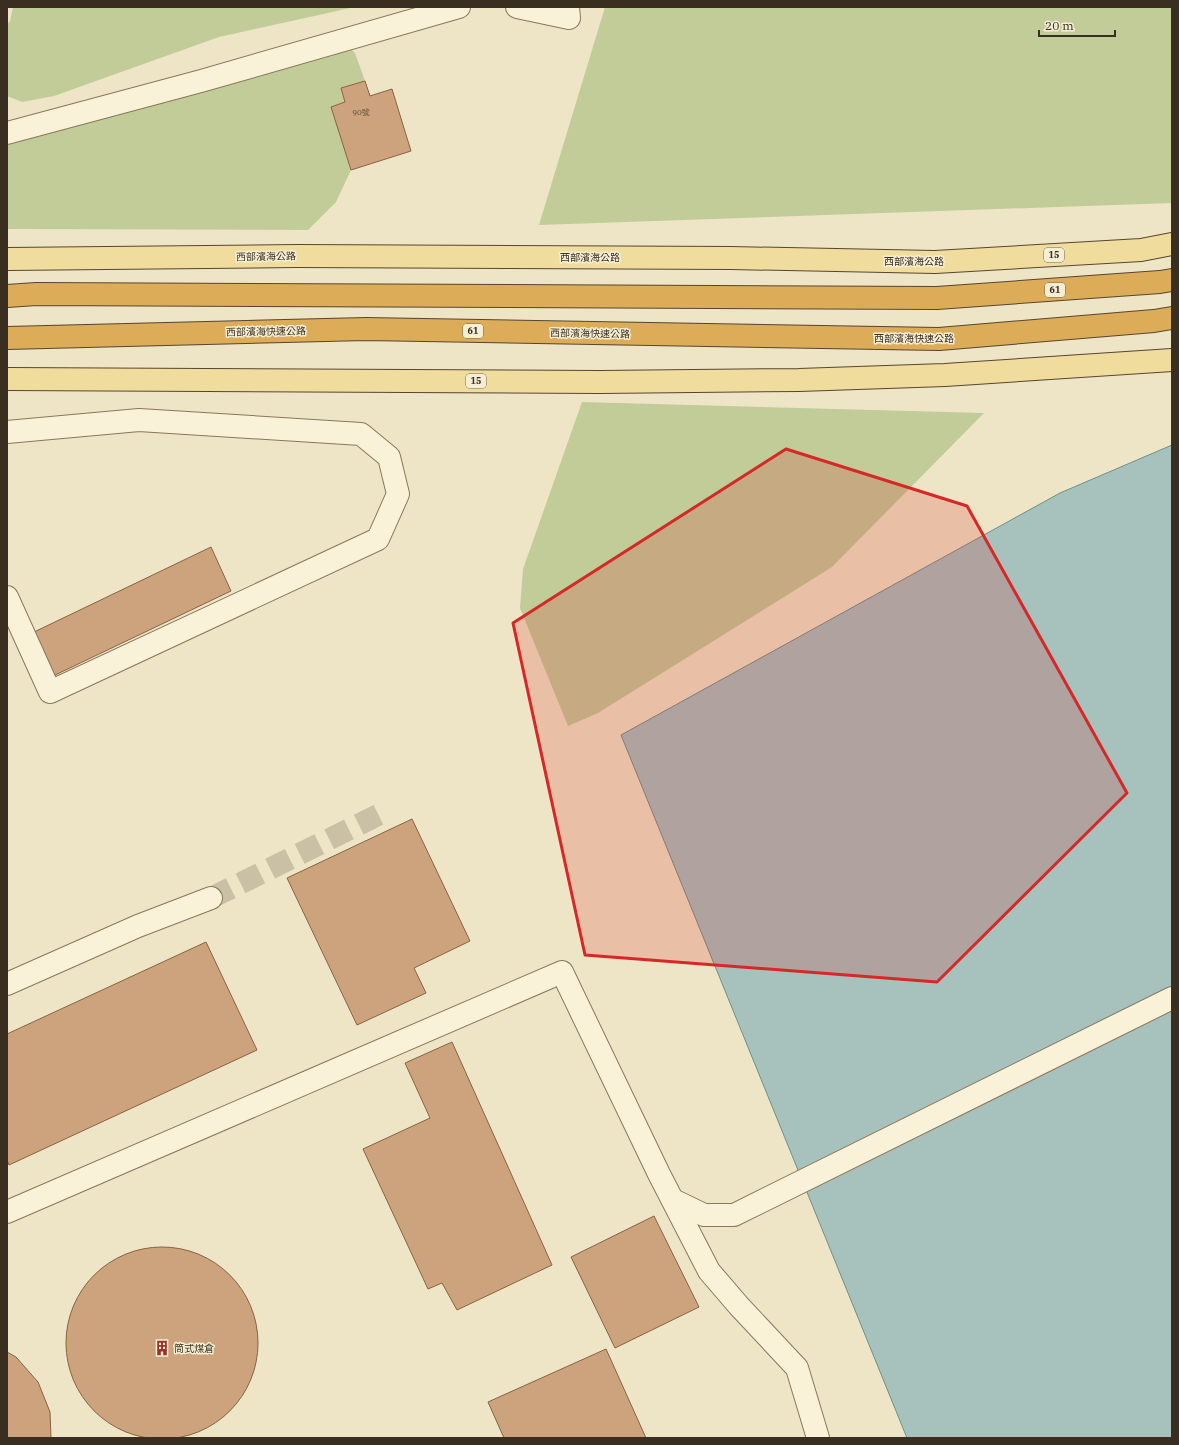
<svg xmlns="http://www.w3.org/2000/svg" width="1179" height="1445" font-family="'IBM Plex Serif','Noto Sans TC',serif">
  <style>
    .green { fill: #c2cc99 }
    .water { fill: #a7c1bc; stroke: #6e908a }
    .building { fill: #cca37c; stroke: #886341 }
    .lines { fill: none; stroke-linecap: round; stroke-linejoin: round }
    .minor-tunnel { stroke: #cac0a5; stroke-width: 22; stroke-dasharray: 22 11; stroke-linecap: butt }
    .minor-casing { stroke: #89775b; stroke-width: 24 }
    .major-casing { stroke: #574530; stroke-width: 24 }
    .highway-casing { stroke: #574530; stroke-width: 24 }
    .minor { stroke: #f9f2d9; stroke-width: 22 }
    .major { stroke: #f0dd9e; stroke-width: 22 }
    .highway { stroke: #dcac58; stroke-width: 22 }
    .marked { fill: #d62828; fill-opacity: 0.2; stroke: #d62828; stroke-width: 3; stroke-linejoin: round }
    .labels { text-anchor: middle; stroke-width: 3; stroke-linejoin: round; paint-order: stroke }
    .number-label { font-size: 8px; fill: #5e4b36 }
    .shield { fill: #f5eed5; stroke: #716856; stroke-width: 1 }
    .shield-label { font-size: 9px; font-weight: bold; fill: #392e1f }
    .street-label { font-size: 10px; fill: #392e1f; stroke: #f5eed5 }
    .poi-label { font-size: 10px; fill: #392e1f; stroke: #f5eed5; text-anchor: start }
  </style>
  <rect width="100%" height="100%" fill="#eee5c6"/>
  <path class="green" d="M13 7H355L219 37 54 96 22 102 7 96V25L10 21Z
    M605 7H1172V203L539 225Z
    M347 46 355 53 365 81 341 88 345 102 331 107 351 170 336 202 308 230 7 229V141Z
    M582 402 984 413 832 567 598 713 568 726 520 608 523 569Z"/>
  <path class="water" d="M1172 445V1438H907L621 735 1060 493Z"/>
  <path class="building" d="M365 81 370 96 392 89 411 151 351 170 331 107 345 102 341 88Z
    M211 547 231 591 53 676 32 633Z
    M412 819 470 941 414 968 426 993 357 1025 287 878Z
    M206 942 257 1050 9 1165 7 1160V1034Z
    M452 1042 552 1265 457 1310 442 1283 428 1289 363 1149 430 1118 405 1063Z
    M654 1216 699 1307 615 1348 571 1257Z
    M66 1343a96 96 0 1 1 192 0a96 96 0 1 1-192 0Z
    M606 1349 646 1438H504L488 1402Z
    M7 1352 16 1357 38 1382 50 1412 51 1438H7Z"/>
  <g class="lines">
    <path class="minor-tunnel" d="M211 898 386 811"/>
    <g class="minor-casing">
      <path id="minor" d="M517 7 569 18 568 7
        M7 133 201 81 459 7
        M7 432 139 420 361 434 389 457 398 494 378 539 50 692 7 597
        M7 984 138 926 211 898
        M673 1200 704 1215H734L1172 998
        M7 1212 562 972 659 1174 709 1271 739 1306 797 1368 818 1438"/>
    </g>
    <g class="major-casing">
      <path id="major" d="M7 259 297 256 731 258 935 262 1141 250 1172 244
        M7 379 600 382 799 380 945 375 1172 360"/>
    </g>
    <g class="highway-casing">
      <path id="highway" d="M7 296 36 294 937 298 1160 282 1172 280
        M7 338 366 329 939 339 1154 321 1172 318"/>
    </g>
    <use href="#minor" class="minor"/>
    <use href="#major" class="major"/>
    <use href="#highway" class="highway"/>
  </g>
  <path class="marked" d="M786 449 967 506 1127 793 937 982 585 955 513 623Z"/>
  <defs>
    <g id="building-bare" transform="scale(1.2)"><path d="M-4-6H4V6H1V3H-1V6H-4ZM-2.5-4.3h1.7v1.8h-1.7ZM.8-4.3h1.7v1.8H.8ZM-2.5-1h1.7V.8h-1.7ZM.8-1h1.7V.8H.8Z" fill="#98332c" stroke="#f5eed5" stroke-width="2.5" paint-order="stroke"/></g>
  </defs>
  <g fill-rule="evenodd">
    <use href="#building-bare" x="162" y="1348"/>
  </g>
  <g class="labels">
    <g class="number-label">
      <text x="361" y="115">90號</text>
    </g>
    <g class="shield">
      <rect x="1044" y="248" width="20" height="14" rx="3"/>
      <rect x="1045" y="283" width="20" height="14" rx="3"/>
      <rect x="463" y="324" width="20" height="14" rx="3"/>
      <rect x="466" y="374" width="20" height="14" rx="3"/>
    </g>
    <g class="shield-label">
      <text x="1054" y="258">15</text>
      <text x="1055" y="293">61</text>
      <text x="473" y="334">61</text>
      <text x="476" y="384">15</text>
    </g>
    <g class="street-label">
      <text transform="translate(266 256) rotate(-1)" y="4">西部濱海公路</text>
      <text x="590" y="261">西部濱海公路</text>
      <text x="914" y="265">西部濱海公路</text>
      <text transform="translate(266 331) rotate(-1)" y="4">西部濱海快速公路</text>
      <text transform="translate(590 333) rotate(1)" y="4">西部濱海快速公路</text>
      <text x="914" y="342">西部濱海快速公路</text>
    </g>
    <g class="poi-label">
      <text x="174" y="1352">筒式煤倉</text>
    </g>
  </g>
  <rect width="1179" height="1445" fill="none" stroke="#392e1f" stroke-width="16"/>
  <path d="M1039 30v6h76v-6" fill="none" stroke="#392e1f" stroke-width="2"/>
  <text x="1045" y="30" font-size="12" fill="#392e1f" stroke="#f5eed5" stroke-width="3" paint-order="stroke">20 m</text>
</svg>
